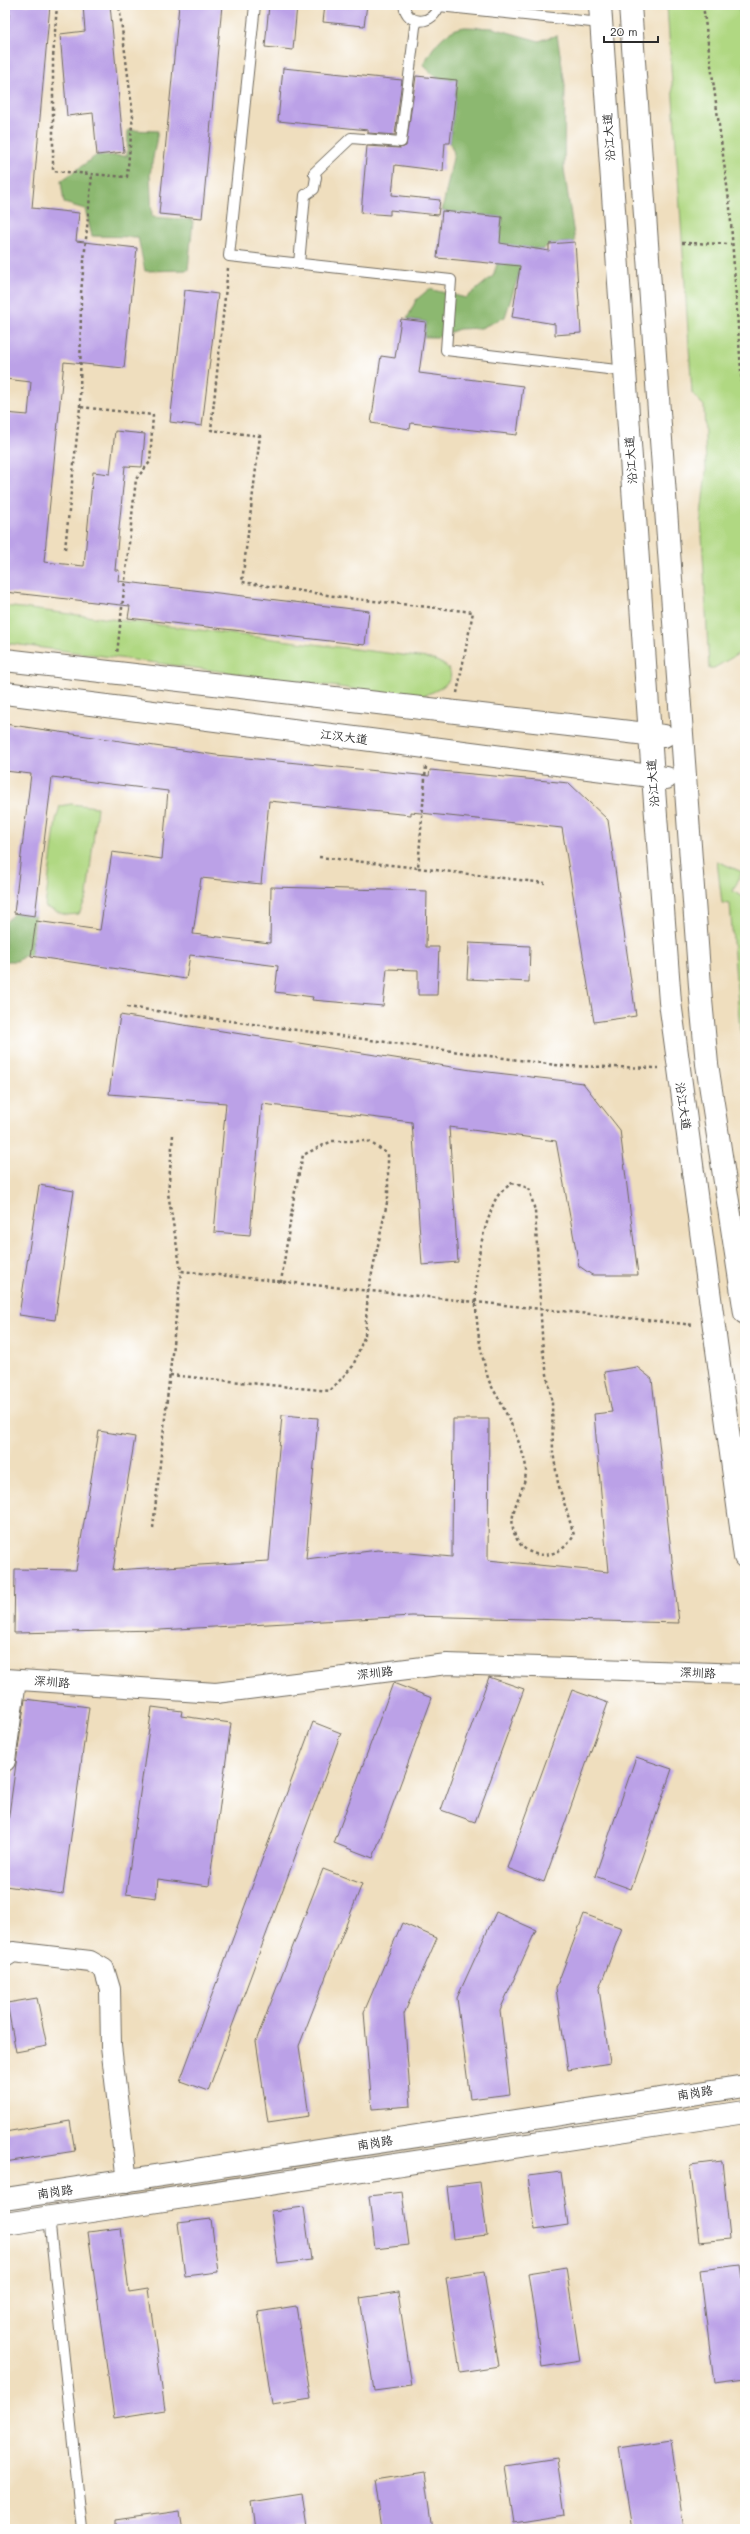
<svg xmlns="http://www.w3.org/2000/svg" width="750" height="2534" font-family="Mali,'LXGW WenKai TC',sans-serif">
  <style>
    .green { fill: #b0d882; stroke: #6e8256 }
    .forest { fill: #8cb870; stroke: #5c724e }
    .building { fill: #bba1e7 }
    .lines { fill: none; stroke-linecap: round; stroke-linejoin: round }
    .service-casing { stroke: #706a5e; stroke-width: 12 }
    .minor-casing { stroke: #706a5e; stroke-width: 22 }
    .secondary-casing { stroke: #706a5e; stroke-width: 24 }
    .primary-casing { stroke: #706a5e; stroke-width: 24 }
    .path { stroke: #706a5e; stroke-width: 2.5; stroke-dasharray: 3 3; stroke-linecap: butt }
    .service { stroke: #fff; stroke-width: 10 }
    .minor { stroke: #fff; stroke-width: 20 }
    .secondary { stroke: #fff; stroke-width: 22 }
    .primary { stroke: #fff; stroke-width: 22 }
    .labels { text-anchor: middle; stroke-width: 3; stroke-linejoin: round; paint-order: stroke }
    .street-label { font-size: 12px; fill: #2b2b2b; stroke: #fff }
  </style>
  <rect width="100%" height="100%" fill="#fff"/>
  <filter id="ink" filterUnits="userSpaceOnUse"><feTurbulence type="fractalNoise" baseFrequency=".025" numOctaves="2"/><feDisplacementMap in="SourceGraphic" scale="8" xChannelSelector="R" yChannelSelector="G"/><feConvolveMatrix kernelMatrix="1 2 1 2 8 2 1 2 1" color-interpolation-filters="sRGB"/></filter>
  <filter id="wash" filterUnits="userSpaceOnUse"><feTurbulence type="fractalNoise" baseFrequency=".012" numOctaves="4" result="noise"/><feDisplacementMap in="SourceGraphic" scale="16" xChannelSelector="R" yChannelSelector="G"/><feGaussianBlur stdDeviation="0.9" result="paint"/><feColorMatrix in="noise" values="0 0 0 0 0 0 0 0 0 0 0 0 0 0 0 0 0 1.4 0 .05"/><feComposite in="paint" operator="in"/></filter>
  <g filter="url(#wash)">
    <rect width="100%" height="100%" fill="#efdebe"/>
    <path class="green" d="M667 5H738L745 33V650L714 668H709L701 516 706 471 704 406 692 393Z
      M5 606 427 658C472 670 444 693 414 697L5 643Z
      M71 804 97 807 87 896 79 914 66 915 45 907 56 820 60 806Z
      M717 861 742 872 733 891 745 898V1041L740 1030 730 904 722 903Z"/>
    <path class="forest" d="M465 27 493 28 539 41 557 35 565 85 564 169 575 242 549 244 543 250 523 247 519 274 505 317 481 328 459 329 438 337H424L426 322 407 319 416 300 429 289 466 298 493 276 497 264 502 217 442 211 454 153 450 143 457 80 437 78 423 65C432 48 445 29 465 27Z
      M128 130 158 131 150 174 152 217 193 220 188 270 145 271 138 237 92 236 85 209 64 203 61 181 97 155 127 156Z
      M14 913 35 916 31 956 27 954 17 961H5V923Z"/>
    <g id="blocks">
      <path class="building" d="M10 5H50L32 208 79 213 76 241 137 248 124 368 64 362 44 562 84 566 93 472 110 474 115 431 145 434 142 467 125 466 115 570H119L118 581 369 611 365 645 128 618 130 606 5 592V413L28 415 31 382 5 379V55Z
        M83 5H110L124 152 97 155 93 113 67 116 60 34 85 31Z
        M179 5H222L202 218 159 214Z
        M269 5H297L293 50 265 47Z
        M325 5H367L364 26 323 22Z
        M283 68 402 80 395 135 368 133V130L278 121Z
        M416 76 457 80 450 143H445L443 171 395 165 392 195 440 200 438 215 390 210V215L361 213 367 146 400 148 406 146Z
        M442 211 502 217 500 243 549 251V244L575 242 581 333 555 335V324L512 317 520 266 437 258Z
        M185 290 218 294 202 426 170 422Z
        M401 319 426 322 419 373 523 386 517 435 411 423 410 429 371 423 381 356 395 358Z
        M5 724 216 755 429 776 430 770 569 783 608 820 636 1016 594 1022 562 828 411 812V815L269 801 261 884 201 878 193 934 270 943 271 887 427 891 426 947H439L437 995H418V970L387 969 383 1006 312 1000 313 997 275 992 278 966 190 955 186 979 31 956 36 921 100 930 112 852 162 859 168 791 52 777 35 916 14 913 31 774 5 771Z
        M469 943 530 946 529 982 467 979Z
        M120 1015 471 1070 583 1083 620 1130 638 1275H592L579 1266 556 1141 449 1127 458 1262 422 1265 412 1122 262 1104 250 1235 214 1232 226 1103 109 1094Z
        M39 1185 74 1191 55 1320 19 1315Z
        M637 1367 652 1379 679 1623 412 1616 160 1630 14 1633 15 1569 76 1570 99 1431 135 1437 113 1570 269 1561 282 1415 318 1418 306 1559 378 1550 452 1557 453 1419H489L488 1560 608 1572 594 1414 612 1412 604 1372Z
        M489 1677 524 1689 475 1822 441 1810Z
        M393 1683 432 1698 373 1858 334 1843Z
        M572 1690 608 1703 544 1882 507 1868Z
        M25 1699 89 1707 63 1894 5 1886V1843Z
        M152 1707 182 1711 181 1716 231 1723 209 1886 158 1879 156 1898 126 1894Z
        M313 1722 341 1733 208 2091 180 2081Z
        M636 1757 672 1769 631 1889 595 1876Z
        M323 1869 362 1884 299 2046 309 2116 268 2122 256 2041Z
        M496 1912 536 1930 500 2010 510 2094 470 2099 457 1998Z
        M584 1914 622 1928 599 1989 610 2063 568 2070 556 1988Z
        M402 1923 437 1938 404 2014 411 2106 372 2109 364 2012Z
        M37 1998 47 2046 16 2052 7 2003Z
        M70 2121 75 2151 5 2162V2132Z
        M722 2161 730 2239 699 2242 690 2165Z
        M561 2172 568 2225 535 2230 528 2176Z
        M480 2182 487 2235 453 2239 447 2186Z
        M402 2192 409 2245 375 2249 369 2196Z
        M304 2207 311 2260 278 2264 271 2211Z
        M211 2219 218 2272 185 2276 178 2223Z
        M121 2228 129 2292 148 2289 165 2410 114 2418 88 2232Z
        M741 2265 745 2295V2379L714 2383 700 2270Z
        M566 2267 580 2361 542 2367 528 2273Z
        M484 2272 499 2366 460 2372 446 2278Z
        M398 2292 412 2386 374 2391 360 2298Z
        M296 2306 311 2399 272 2405 258 2312Z
        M671 2440 684 2529H632L619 2448Z
        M557 2458 565 2515 514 2523 505 2466Z
        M425 2472 433 2529H381L374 2480Z
        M302 2494 307 2529H255L251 2502Z
        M179 2511 182 2529H115V2520Z"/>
    </g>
  </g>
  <g filter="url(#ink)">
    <use href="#blocks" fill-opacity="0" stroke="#706a5e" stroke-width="1"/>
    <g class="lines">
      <g class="service-casing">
        <path id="service" d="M255 5 229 256 451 280 446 350 625 371
          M404 5C407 27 434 25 439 5
          M439 6 601 23
          M299 264 305 195 314 189 316 177 314 173 351 138 401 142 415 27 417 21
          M49 2217 82 2529"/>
      </g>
      <g class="minor-casing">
        <path id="minor" d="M5 1679 216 1693 447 1664 745 1674
          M5 1761 16 1680
          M5 1957 13 1952 90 1961 104 1969 110 1989 111 2046 127 2182"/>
      </g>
      <g class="secondary-casing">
        <path id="secondary" d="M5 2199 745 2086
          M5 2224 745 2112"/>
      </g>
      <g class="primary-casing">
        <path id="primary" d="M600 5 650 736 670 1002 745 1557
          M630 5 701 1000 707 1064 745 1313
          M5 660 664 736
          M5 693 666 778"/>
      </g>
      <path class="path" d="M57 5 53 58V171L127 177 133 115 119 5
        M703 5 730 208 745 430
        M682 243 731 244
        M228 268 211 430 260 436 242 582 347 598 473 612 457 693
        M80 407 81 293 92 174
        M65 549 80 407 153 415 150 462 136 479 117 654
        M319 857 418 868 426 766
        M418 868 545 883
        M127 1007 563 1066 659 1068
        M173 1135 168 1193 181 1271 694 1325
        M512 1183 529 1188 535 1211 543 1352 552 1402 553 1452 558 1483 574 1535C563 1557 532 1563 518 1541 500 1512 532 1488 525 1462 520 1442 510 1421 501 1403 497 1395 491 1387 488 1378 473 1327 470 1268 489 1217 491 1211 493 1203 497 1197 500 1192 507 1187 512 1183Z
        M170 1375 330 1391 353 1366 365 1335 368 1292 388 1198V1154L368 1141H332L303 1155 294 1196 281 1282
        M153 1528 181 1271"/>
      <use href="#service" class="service"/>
      <use href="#minor" class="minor"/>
      <use href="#secondary" class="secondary"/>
      <use href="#primary" class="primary"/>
    </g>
  </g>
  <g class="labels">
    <g class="street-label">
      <text transform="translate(609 137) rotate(-94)" y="4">沿江大道</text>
      <text transform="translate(631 460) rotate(-94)" y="4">沿江大道</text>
      <text transform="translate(344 737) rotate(7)" y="4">江汉大道</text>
      <text transform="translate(653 783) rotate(-94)" y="4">沿江大道</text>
      <text transform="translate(683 1106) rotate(82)" y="4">沿江大道</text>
      <text transform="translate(375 1673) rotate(-7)" y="4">深圳路</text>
      <text transform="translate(698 1673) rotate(2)" y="4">深圳路</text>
      <text transform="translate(52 1682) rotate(4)" y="4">深圳路</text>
      <text transform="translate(695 2093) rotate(-9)" y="4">南岗路</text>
      <text transform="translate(375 2143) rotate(-9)" y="4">南岗路</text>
      <text transform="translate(55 2192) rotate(-8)" y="4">南岗路</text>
    </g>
  </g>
  <rect width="750" height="2534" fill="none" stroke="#fff" stroke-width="20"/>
  <path d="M604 36v6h54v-6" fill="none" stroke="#2b2b2b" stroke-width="2"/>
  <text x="610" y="36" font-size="12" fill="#2b2b2b" stroke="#ffffff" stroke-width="3" paint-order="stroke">20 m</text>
</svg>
